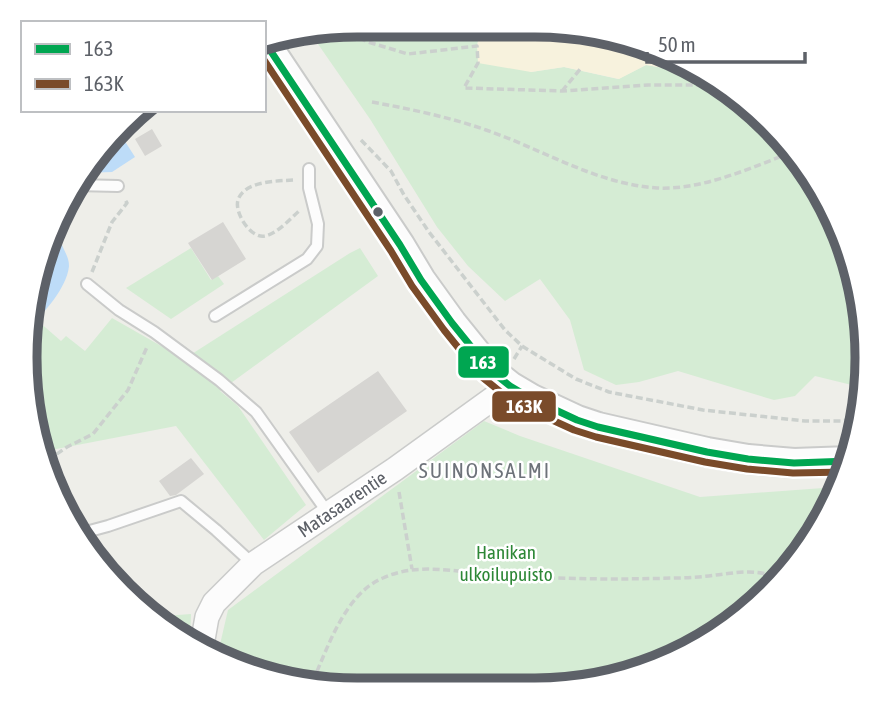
<svg xmlns="http://www.w3.org/2000/svg" width="892" height="715" font-family="'Asap Condensed',sans-serif">
  <style>
    .green { fill: #d5ecd4 }
    .sand { fill: #f7f2dd }
    .water { fill: #bddcf8 }
    .building { fill: #d6d5d2 }
    .lines { fill: none; stroke-linecap: round; stroke-linejoin: round }
    .service-casing { stroke: #cacbca; stroke-width: 14 }
    .minor-casing { stroke: #cacbca; stroke-width: 26 }
    .tertiary-casing { stroke: #cacbca; stroke-width: 32 }
    .path { stroke: #cbd0cd; stroke-width: 3.5; stroke-dasharray: 7 3.5; stroke-linecap: butt }
    .service { stroke: #fcfcfc; stroke-width: 10 }
    .minor { stroke: #fcfcfc; stroke-width: 23 }
    .tertiary { stroke: #fcfcfc; stroke-width: 28 }
    .bus-1-casing { stroke: #fff; stroke-width: 12 }
    .bus-2-casing { stroke: #fff; stroke-width: 12 }
    .bus-1 { stroke: #00a651; stroke-width: 7 }
    .bus-2 { stroke: #7a4b2a; stroke-width: 7 }
    .bus-dot { fill: #5d6168; stroke: #fff; stroke-width: 2.5 }
    .labels { text-anchor: middle; stroke-width: 5; stroke-linejoin: round; paint-order: stroke }
    .street-label { font-size: 19px; fill: #5d6168; stroke: #fff }
    .park-label { font-size: 19px; fill: #2d8736; stroke: #fff }
    .neighbourhood-label { font-size: 21px; letter-spacing: 2px; fill: #6e737a; stroke: #fff }
    .rim { fill: none; stroke: #5d6168; stroke-width: 9 }
    .line-badge { stroke: #fff; stroke-width: 2.5 }
    .badge-label { font-size: 19px; text-anchor: middle; font-weight: bold; fill: #fff }
  </style>
  <rect width="100%" height="100%" fill="#eeeee9"/>
  <path class="green" d="M479 28 480 32 477 46 531 72 564 67 618 79 646 65 700 74 754 107 833 210 867 335 860 387 815 376 795 396 774 400 678 371 639 382 616 385 584 370 570 320 540 279 505 301 468 266 437 227 370 119 311 34Z
    M191 248 211 280 218 276 224 284 171 319 126 288Z
    M360 248 378 276 220 391 238 406 306 505 264 540 176 426 46 451 25 357 30 314 61 341 66 336 85 351 112 318 184 359 350 253Z
    M484 421 520 436 700 497 837 487 785 577 682 656 556 690 272 679 218 653 228 610Z
    M191 614 190 639 154 621 151 617Z"/>
  <path class="sand" d="M557 25 662 50 700 74 646 65 619 79 564 67 531 72 478 63 477 46 480 32 479 28Z"/>
  <path class="water" d="M117 129 135 157 112 172 83 173Z
    M75 184V195C63 210 55 226 62 245 65 253 69 257 69 266 67 288 43 314 28 329L36 271 69 191Z"/>
  <path class="building" d="M152 129 162 146 145 156 135 139Z
    M223 222 246 259 212 280 188 243Z
    M378 371 407 411 318 473 289 432Z
    M191 458 204 474 176 495 170 496 159 481Z"/>
  <g class="lines">
    <g class="service-casing">
      <path id="service" d="M75 185 118 186
        M87 284 119 310 154 332 219 380 256 412 328 513
        M215 316 307 259 317 246 318 224 309 188V169
        M82 533 108 526 181 501 216 530 253 564"/>
    </g>
    <g class="minor-casing">
      <path id="minor" d="M202 645 207 617 214 603 253 564 395 469 510 386"/>
    </g>
    <g class="tertiary-casing">
      <path id="tertiary" d="M264 41 400 245 421 280 452 323 490 370 510 386 532 399 577 420 598 427 707 452 748 459 794 463 850 461"/>
    </g>
    <path class="path" d="M350 33 368 42 408 54 477 46 478 63 464 88 562 91 648 85H719
      M562 91 582 67
      M372 102C410 109 449 117 486 130 542 149 596 184 657 188 702 190 748 169 790 153
      M129 117 136 126 158 110
      M361 140 391 171 404 195 429 232 505 330 522 346 576 379 609 392 703 410 805 421H841L856 419
      M293 180C277 181 244 181 238 200 234 213 251 239 265 236 278 233 290 219 300 210
      M92 272 112 222 127 203 124 198
      M514 359 522 346
      M48 460 67 447 93 434 128 390 147 347
      M399 492 412 569
      M313 681C328 646 346 593 383 578 414 564 445 570 477 573 542 579 608 580 674 578 688 578 702 577 716 575 726 574 737 572 748 572 760 572 772 575 784 577"/>
    <use href="#service" class="service"/>
    <use href="#minor" class="minor"/>
    <use href="#tertiary" class="tertiary"/>
    <g class="bus-1-casing">
      <path id="bus-1" d="M264 41 400 245 421 280 452 323 490 370 510 386 532 399 577 420 598 427 707 452 748 459 794 463 850 461"/>
    </g>
    <g class="bus-2-casing">
      <path id="bus-2" d="M264 60 391 251 412 286 444 330 482 377 503 394 528 409 574 430 596 437 705 462 747 469 793 473 846 472"/>
    </g>
    <use href="#bus-1" class="bus-1"/>
    <use href="#bus-2" class="bus-2"/>
  </g>
  <circle class="bus-dot" cx="378" cy="212" r="6"/>
  <g class="labels">
    <g class="street-label">
      <text transform="translate(342 504) rotate(-34)" y="7">Matasaarentie</text>
    </g>
    <g class="park-label">
      <text x="506" y="559">Hanikan<tspan x="506" dy="22">ulkoilupuisto</tspan></text>
    </g>
    <g class="neighbourhood-label">
      <text x="485" y="478">SUINONSALMI</text>
    </g>
  </g>
  <path d="M0 0H892V715H0ZM357 37H535A320 320 0 0 1 855 357V358A320 320 0 0 1 535 678H357A320 320 0 0 1 37 358V357A320 320 0 0 1 357 37Z" fill="#fff" fill-rule="evenodd"/>
  <path class="rim" d="M357 37H535A320 320 0 0 1 855 357V358A320 320 0 0 1 535 678H357A320 320 0 0 1 37 358V357A320 320 0 0 1 357 37Z"/>
  <g class="line-badge">
    <rect x="457" y="345" width="53" height="34" rx="7" fill="#00a651"/>
    <rect x="491" y="390" width="66" height="33" rx="7" fill="#7a4b2a"/>
  </g>
  <g class="badge-label">
    <text x="483" y="369">163</text>
    <text x="524" y="413">163K</text>
  </g>
  <rect x="21" y="21" width="245" height="91" fill="#ffffff" stroke="#bec0c3" stroke-width="2"/>
  <rect x="35" y="44" width="35" height="10" fill="#00a651" stroke="#bec0c3" stroke-width="2"/>
  <text x="84" y="56" font-size="21" fill="#5d6168">163</text>
  <rect x="35" y="79" width="35" height="10" fill="#7a4b2a" stroke="#bec0c3" stroke-width="2"/>
  <text x="84" y="91" font-size="21" fill="#5d6168">163K</text>
  <path d="M647 52v10h158v-10" fill="none" stroke="#5d6168" stroke-width="3.5"/>
  <text x="658" y="52" font-size="21" fill="#5d6168" stroke="#ffffff" stroke-width="5" paint-order="stroke">50 m</text>
</svg>
